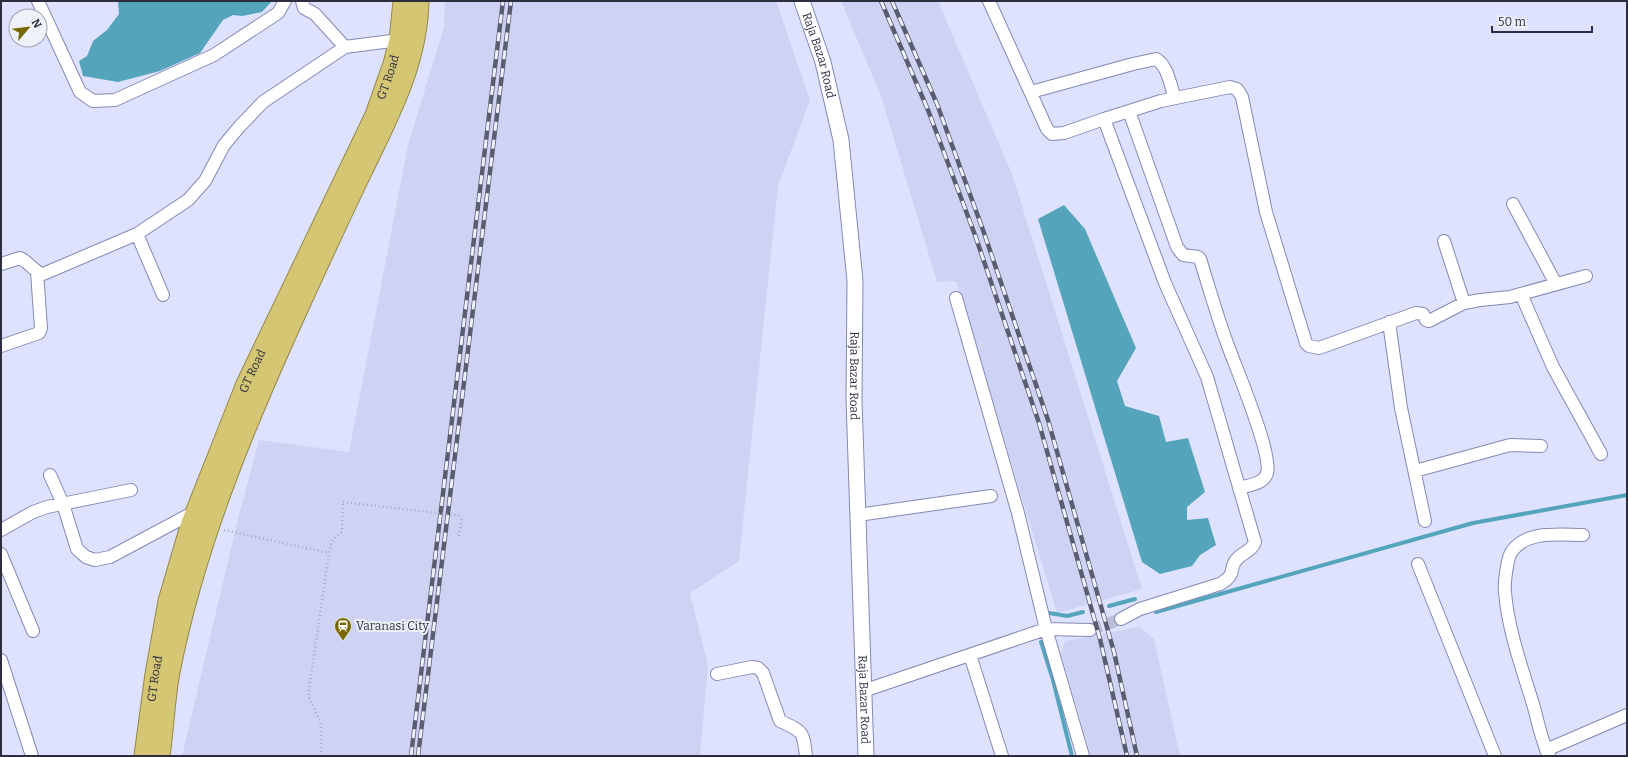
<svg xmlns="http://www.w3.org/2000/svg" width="1628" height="757" font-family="Bitter,serif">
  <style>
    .built { fill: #cfd3f3 }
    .water { fill: #54a5bc }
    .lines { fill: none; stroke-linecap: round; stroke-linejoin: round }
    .stream { stroke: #54a5bc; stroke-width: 4 }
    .minor-tunnel { stroke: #babed9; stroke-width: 12; stroke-dasharray: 12 6; stroke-linecap: butt }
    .minor-casing { stroke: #8489b4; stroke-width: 14 }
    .tertiary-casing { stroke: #8489b4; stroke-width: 17 }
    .trunk-casing { stroke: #93884a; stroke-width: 21 }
    .path { stroke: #a7aac4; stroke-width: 2.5; stroke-dasharray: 1 3; stroke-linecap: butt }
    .minor { stroke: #fff; stroke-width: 12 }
    .tertiary { stroke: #fff; stroke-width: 15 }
    .trunk { stroke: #d4c672; stroke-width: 19 }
    .rail-casing { stroke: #5a5c71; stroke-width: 4.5 }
    .rail { stroke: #eff1fa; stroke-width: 3; stroke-dasharray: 9; stroke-linecap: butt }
    .path-bridge { stroke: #a7aac4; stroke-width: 2.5; stroke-dasharray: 1 3; stroke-linecap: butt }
    .labels { text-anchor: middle; stroke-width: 4; stroke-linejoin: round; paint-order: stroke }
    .street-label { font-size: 12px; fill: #2c2e40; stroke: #eff1fa }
    .poi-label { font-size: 12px; fill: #2c2e40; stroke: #eff1fa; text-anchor: start }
  </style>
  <rect width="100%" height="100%" fill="#dee2ff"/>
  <path class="built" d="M445 1H776L810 100 778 186 739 561 690 593 708 665 700 756H182L237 523 259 440 349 452 408 145 444 27Z
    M841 1H938L1012 174 1142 589 1057 613 956 281 937 282 881 96Z
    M1139 627 1154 639 1180 756H1091L1061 654 1065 641Z"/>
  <path class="water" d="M118 1H272L262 12 242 16 233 15 223 20 200 53 160 71 118 82 83 76 79 61 87 56 93 41 107 30 119 14Z
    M1064 205 1085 229 1136 348 1117 381 1125 406 1159 416 1166 442 1188 438 1205 492 1187 507V520L1208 518 1216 545 1200 555 1192 566 1160 574 1142 562 1038 219Z"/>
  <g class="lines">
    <path class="stream" d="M1109 606 1135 599
      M1156 612 1473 523 1627 495
      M1049 613 1067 616 1083 612
      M1041 642 1053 680 1072 756"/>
    <path class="minor-tunnel" d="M1090 630 1121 619"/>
    <g class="minor-casing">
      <path id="minor" d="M39 1H38L80 92 93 101 115 100 214 55 278 13 285 1
        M302 1 304 8 315 14 345 47
        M989 1 1047 129 1052 134 1064 133 1104 119 1165 283 1207 377 1255 542C1252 551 1243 552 1237 559 1228 568 1238 574 1220 584L1140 609 1121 619
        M1031 92 1133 64 1156 59C1168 66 1170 85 1175 98
        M1129 111 1177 247 1183 255 1198 257 1200 259C1209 287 1217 316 1227 343 1235 366 1273 454 1267 473 1264 484 1249 485 1239 488
        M1104 119 1161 101 1230 87 1237 89 1242 97 1266 212 1306 343 1309 346 1319 348 1416 313 1423 314 1426 320 1429 321 1464 303 1480 300 1510 297 1586 276
        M1513 204 1556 284
        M137 234 163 295
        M1444 241 1464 303
        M1 264 20 258C29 262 34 272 43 274L137 234 188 200 205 181 224 145 240 126 263 102 345 47 399 40 404 41
        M1521 294 1553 367 1601 454
        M956 298 1018 513 1046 629 1083 756
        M1389 322 1401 408 1425 521
        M1 346 39 333 41 328 37 272
        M1415 471 1510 445 1541 446
        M50 475 63 504 77 549 86 557 95 560 110 557 196 511
        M858 515 991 496
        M1 530 33 512 47 507 131 490
        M1 554 33 631
        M1418 564 1495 756
        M970 655 1002 756
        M1 660 32 756
        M717 674 752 667 758 668 763 673 780 721C803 732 803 730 806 756
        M863 691 1046 629 1090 630
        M1546 750 1627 715
        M1549 756C1541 740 1538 721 1533 704 1522 668 1508 630 1505 592 1504 585 1507 557 1512 551 1527 530 1560 535 1583 535"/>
    </g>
    <g class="tertiary-casing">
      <g id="tertiary">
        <path id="s1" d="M802 1 823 62 841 140 855 281 854 400 866 756"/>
      </g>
    </g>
    <g class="trunk-casing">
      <g id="trunk">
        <path id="s2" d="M144 756 155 674 168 601 191 523 246 384 375 115 393 64 399 40 403 1"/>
        <path d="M160 756C164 728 165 699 170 672 196 540 248 418 304 296 323 255 342 213 362 172 388 118 418 63 419 1"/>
      </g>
    </g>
    <path class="path" d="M224 530 329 553 332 541 342 531 343 502
      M459 536 462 516
      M321 756V723L308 696 329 553"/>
    <use href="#minor" class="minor"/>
    <use href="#tertiary" class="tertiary"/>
    <use href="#trunk" class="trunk"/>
    <g class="rail-casing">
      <path id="rail" d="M881 1 928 110 975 235 1039 423 1100 639 1127 756
        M892 1 937 104 983 230 1048 420 1114 652 1137 756
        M411 756 503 1
        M418 756 511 1"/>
    </g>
    <use href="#rail" class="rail"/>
    <path class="path-bridge" d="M343 502 462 516"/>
  </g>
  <defs>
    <g id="station-pin" transform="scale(0.9)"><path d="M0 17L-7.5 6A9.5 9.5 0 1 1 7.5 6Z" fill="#776800" stroke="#eff1fa"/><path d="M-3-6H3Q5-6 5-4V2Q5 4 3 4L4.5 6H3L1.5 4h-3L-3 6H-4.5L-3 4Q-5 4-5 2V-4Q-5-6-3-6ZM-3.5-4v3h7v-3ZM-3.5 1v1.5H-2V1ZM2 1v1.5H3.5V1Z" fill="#fff"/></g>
  </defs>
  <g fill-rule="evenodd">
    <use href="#station-pin" x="343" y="626"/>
  </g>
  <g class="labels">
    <g class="street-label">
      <text dy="4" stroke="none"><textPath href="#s1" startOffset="57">Raja Bazar Road</textPath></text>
      <text dy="4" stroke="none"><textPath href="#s2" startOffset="726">GT Road</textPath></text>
      <text dy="4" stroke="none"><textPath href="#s2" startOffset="402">GT Road</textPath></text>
      <text dy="4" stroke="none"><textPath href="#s1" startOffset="381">Raja Bazar Road</textPath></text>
      <text dy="4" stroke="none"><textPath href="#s2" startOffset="78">GT Road</textPath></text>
      <text dy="4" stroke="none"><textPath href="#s1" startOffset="705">Raja Bazar Road</textPath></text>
    </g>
    <g class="poi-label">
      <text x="356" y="630">Varanasi City</text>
    </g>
  </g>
  <rect width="1628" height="757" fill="none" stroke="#2c2e40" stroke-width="4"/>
  <g transform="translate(28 28) rotate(62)"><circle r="19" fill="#eff1fa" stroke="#a1a3b0"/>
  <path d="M0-3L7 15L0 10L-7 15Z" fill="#776800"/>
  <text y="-6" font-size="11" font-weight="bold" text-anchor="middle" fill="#2c2e40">N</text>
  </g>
  <path d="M1492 26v6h100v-6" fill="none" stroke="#2c2e40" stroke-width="2"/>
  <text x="1498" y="26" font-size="12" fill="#2c2e40" stroke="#eff1fa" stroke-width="3" paint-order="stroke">50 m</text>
</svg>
